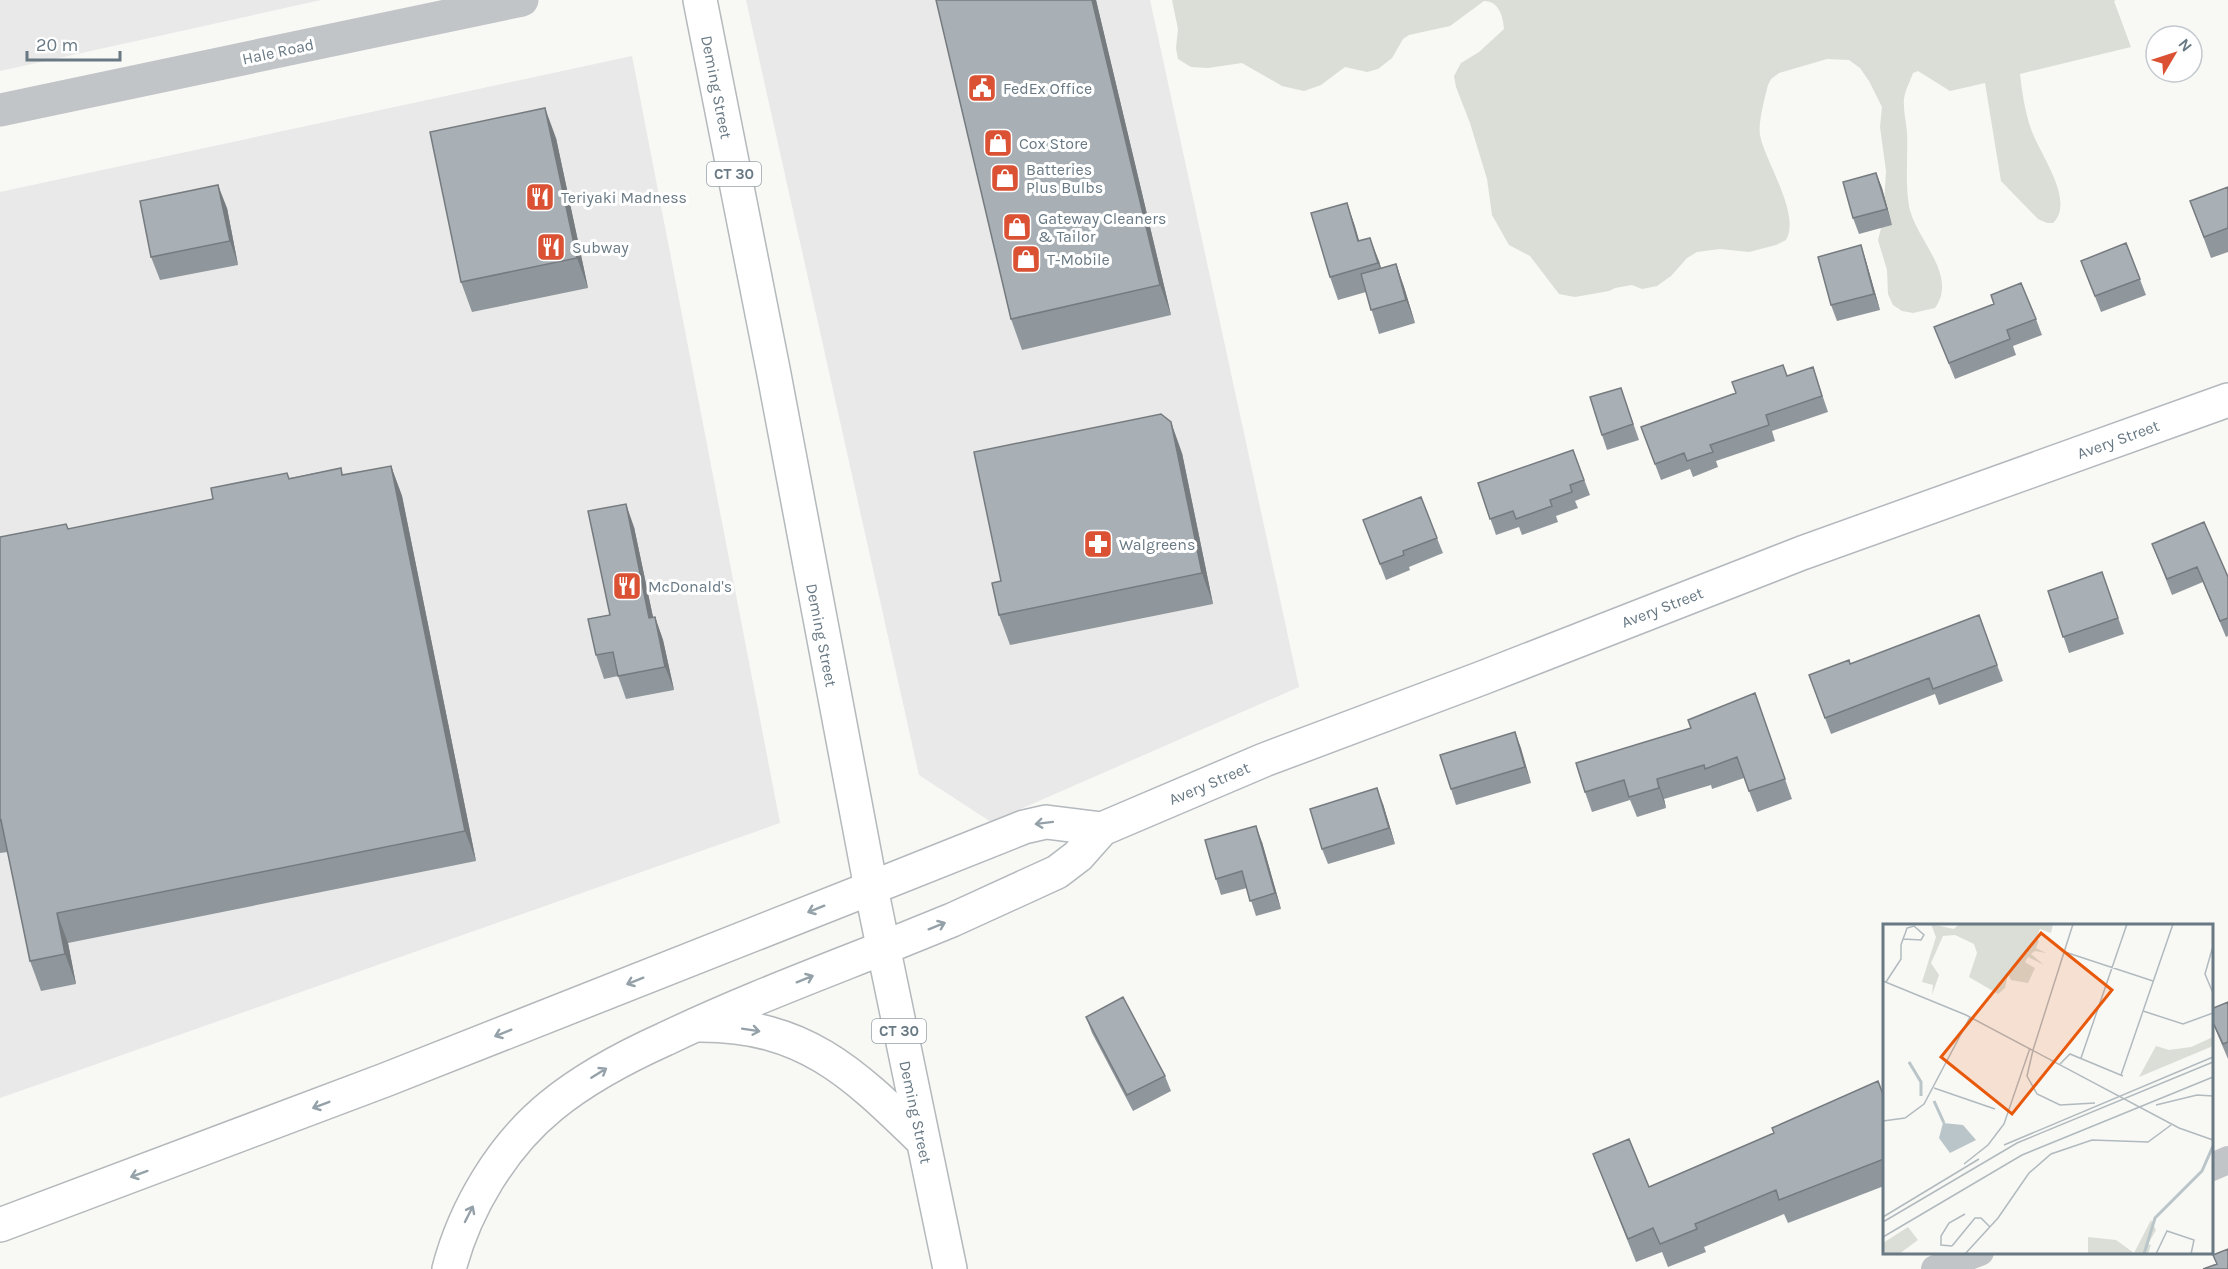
<svg xmlns="http://www.w3.org/2000/svg" width="2228" height="1269" font-family="Karla,sans-serif">
  <style>
    .built { fill: #e8e9e8 }
    .green { fill: #daded6 }
    .lines { fill: none; stroke-linecap: round; stroke-linejoin: round }
    .secondary-casing { stroke: #b3b9bd; stroke-width: 36 }
    .primary-casing { stroke: #b4b9bc; stroke-width: 36 }
    .motorway-casing { stroke: #b4b8bb; stroke-width: 36 }
    .minor { stroke: #c1c5c8; stroke-width: 28 }
    .tertiary { stroke: #c1c5c8; stroke-width: 33 }
    .secondary { stroke: #fff; stroke-width: 33 }
    .primary { stroke: #fff; stroke-width: 33 }
    .motorway { stroke: #fff; stroke-width: 33 }
    .wall { fill: #90979c }
    .shaded-wall { fill: #767b7f }
    .building { fill: #a8b0b5; stroke: #767b7f; stroke-width: 1.5 }
    .oneway { stroke: #95a1a9 }
    .labels { text-anchor: middle; stroke-width: 6; stroke-linejoin: round; paint-order: stroke }
    .shield { fill: #fff; stroke: #95a1a9; stroke-width: 1.5 }
    .shield-label { font-size: 15px; font-weight: bold; fill: #687984 }
    .street-label { font-size: 16px; fill: #687984; stroke: #fff }
    .poi-label { font-size: 16px; fill: #687984; stroke: #fff; text-anchor: start }
    .inset-river { fill: none; stroke: #b9c5c8; stroke-width: 3 }
    .inset-road { fill: none; stroke: #b1babe; stroke-width: 1.5 }
    .view { fill: #e8590c; fill-opacity: 0.15; stroke: #e8590c; stroke-width: 3 }
    .inset-edge { fill: none; stroke: #687984; stroke-width: 3 }
  </style>
  <rect width="100%" height="100%" fill="#f8f8f5"/>
  <path class="built" d="M0 0H321L0 71Z
    M746 0H1150L1299 687 991 822 919 775Z
    M632 56 780 823 0 1098V192Z"/>
  <path class="green" d="M1172 0H2116L2114 1 2131 47 2020 74C2022 92 2025 112 2031 129 2039 153 2076 201 2053 223H2047L2038 219 2001 181 1985 83 1950 91 1918 71 1913 73C1910 82 1905 90 1904 99 1903 110 1906 121 1907 132 1908 157 1905 181 1909 206 1915 239 1959 275 1935 308L1913 313 1902 311 1893 305 1888 294 1887 270 1878 240 1883 220 1886 171 1880 127 1882 107 1869 81 1860 68 1849 60 1827 59 1779 73 1771 79 1768 85C1765 96 1758 124 1760 135 1765 162 1801 214 1786 240L1776 245 1749 252 1720 249 1697 252 1687 258 1671 276 1657 286 1642 289 1632 285 1615 288 1609 291 1575 297 1559 294 1530 256 1509 245 1492 215 1487 179 1470 123 1456 87 1454 76 1461 63 1479 52 1504 29C1503 16 1499 1 1484 1L1450 26 1409 35 1403 39 1392 58 1378 69 1367 72 1345 67 1321 85 1304 91 1282 86 1242 63 1208 68 1191 67 1178 59 1176 48 1178 29Z"/>
  <g class="lines">
    <g class="secondary-casing">
      <path id="secondary" d="M871 888 1024 827 1046 822 1102 829
        M883 948 952 920 1057 872 1078 856 1102 829 1264 760 1482 678 1802 553 2228 400"/>
    </g>
    <g class="primary-casing">
      <path id="primary" d="M700 0 773 369 871 888 950 1269"/>
    </g>
    <g class="motorway-casing">
      <path id="motorway" d="M701 1025C804 1025 852 1072 921 1139
        M0 1225 385 1080 871 888
        M449 1269C465 1208 502 1146 551 1106 585 1078 625 1057 665 1039 736 1005 810 977 883 948"/>
    </g>
    <path class="minor" d="M2212 1167 2228 1160
      M1935 1269 1980 1252"/>
    <path class="tertiary" d="M0 110 522 0"/>
    <use href="#secondary" class="secondary"/>
    <use href="#primary" class="primary"/>
    <use href="#motorway" class="motorway"/>
  </g>
  <path class="wall" d="M936 0H1096L1171 315 1022 350 1011 319Z
    M556 138 588 288 472 312 461 282Z
    M1876 173 1882 188 1892 225 1859 234 1853 218Z
    M2228 187V252L2211 258 2190 201Z
    M1347 203 1359 241 1379 261 1381 268 1396 264 1404 287 1415 323 1379 334 1366 292 1338 300 1330 277Z
    M227 208 238 265 160 280 151 257Z
    M2126 243 2146 295 2101 312 2081 261Z
    M1861 245 1866 261 1880 310 1837 321 1831 305Z
    M2036 319 2042 335 2013 346 2016 355 1955 379 1934 327Z
    M1783 365 1787 376 1813 367 1828 412 1772 431 1775 441 1716 461 1718 467 1693 477 1690 469 1661 480 1641 427 1736 393Z
    M1621 388 1639 440 1607 450 1602 435Z
    M1573 450 1590 495 1575 501 1578 508 1556 516 1558 522 1522 535 1519 527 1496 535 1478 483Z
    M1182 453 1213 604 1010 645 999 615 1001 581Z
    M391 466 402 496 476 861 68 943 76 984 41 991 30 961 8 852 0 853V551L68 529 213 499 289 478 341 468 343 475Z
    M634 527 653 617H655L663 640 674 690 626 699 618 676 604 679 596 655 610 615Z
    M1369 536 1437 538 1443 553 1409 567 1410 570 1386 580Z
    M2152 544 2228 577V636L2226 637 2203 582 2172 595Z
    M2102 572 2124 634 2069 653 2048 591Z
    M1979 615 2003 681 1939 705 1935 694 1831 734 1809 675 1850 664Z
    M1755 693 1792 799 1757 812 1744 778 1712 789 1711 785 1664 799 1666 808 1637 817 1630 800 1592 812 1585 792 1691 728Z
    M1515 732 1531 783 1456 805 1451 789Z
    M1383 804 1395 844 1328 864 1322 849Z
    M1262 842 1281 909 1256 916 1247 888 1221 895 1216 879Z
    M2228 1002V1059L2211 1019V1009Z
    M1086 1017 1165 1076 1171 1091 1133 1111 1092 1033Z
    M1884 1097V1186L1788 1223 1784 1214 1704 1247 1706 1252 1668 1267 1662 1252 1636 1262 1593 1154 1649 1187 1774 1133Z"/>
  <path class="shaded-wall" d="M1092 0H1096L1171 315 1160 285Z
    M545 108 556 138 588 288 577 258Z
    M1876 173 1882 188 1892 225 1887 209Z
    M218 185 227 208 238 265 230 241Z
    M1347 203 1355 226 1366 265 1358 241Z
    M1370 238 1379 261 1386 286 1378 263Z
    M1861 245 1866 261 1880 310 1874 294Z
    M1396 264 1404 287 1415 323 1406 300Z
    M1171 422 1182 453 1213 604 1202 573Z
    M391 466 402 496 476 861 465 831Z
    M626 504 634 527 658 641 649 618Z
    M655 617 663 640 674 690 665 667Z
    M1515 732 1521 748 1531 783 1525 767Z
    M1657 779 1664 799 1666 808 1659 788Z
    M1377 788 1383 804 1395 844 1389 828Z
    M1256 826 1262 842 1281 909 1275 893Z
    M57 913 68 943 76 984 65 954Z"/>
  <path class="building" d="M936 0H1092L1160 285 1011 319Z
    M545 108 577 258 461 282 430 132Z
    M1876 173 1887 209 1853 218 1843 182Z
    M218 185 230 241 151 257 140 201Z
    M2228 187V228L2204 237 2190 201Z
    M1347 203 1358 241 1370 238 1378 263 1330 277 1311 213Z
    M2126 243 2140 279 2095 296 2081 261Z
    M1861 245 1874 294 1831 305 1818 257Z
    M1396 264 1406 300 1371 310 1361 274Z
    M2021 283 2036 319 2007 330 2010 339 1949 363 1934 327 1994 304 1991 295Z
    M1783 365 1787 376 1813 367 1822 396 1766 415 1769 425 1710 445 1713 452 1687 461 1684 453 1655 464 1641 427 1736 393 1732 382Z
    M1621 388 1633 424 1602 435 1590 397Z
    M1161 414 1171 422 1202 573 999 615 992 583 1001 581 974 452Z
    M1573 450 1584 480 1570 485 1572 492 1550 500 1552 506 1516 519 1513 511 1490 519 1478 483Z
    M391 466 465 831 57 913 65 954 30 961 1 820 0 821V537L66 524 68 529 213 499 211 488 287 473 289 479 341 468 342 475Z
    M1421 497 1437 538 1403 551 1404 555 1380 564 1363 520Z
    M626 504 649 618 655 617 665 667 618 676 613 652 596 655 588 619 610 615 588 511Z
    M2204 522 2228 577V618L2220 621 2197 567 2167 579 2152 544Z
    M2102 572 2118 618 2063 637 2048 591Z
    M1979 615 1997 665 1933 689 1929 678 1825 718 1809 675 1849 660 1850 664Z
    M1755 693 1785 779 1749 791 1737 757 1705 769 1704 765 1657 779 1659 788 1629 797 1624 780 1585 792 1576 763 1691 728 1688 720Z
    M1515 732 1525 767 1451 789 1440 755Z
    M1377 788 1389 828 1322 849 1310 809Z
    M1256 826 1275 893 1250 901 1242 871 1216 879 1205 840Z
    M1123 997 1165 1076 1127 1095 1086 1017Z
    M2228 1002V1042L2223 1044 2211 1018V1009Z
    M1878 1081 1884 1097V1159L1779 1200 1776 1190 1695 1224 1697 1229 1660 1244 1653 1228 1628 1239 1593 1154 1629 1139 1649 1187 1774 1133 1772 1128Z
    M2228 1249V1269H2203L2217 1264 2213 1255Z"/>
  <defs><path id="oneway-shaft" d="M-6 0H5M1.5-3L5.5 0L1.5 3" fill="none" stroke-width="1.6" stroke-linecap="round" stroke-linejoin="round" transform="scale(1.5)"/></defs>
  <g class="oneway">
    <use href="#oneway-shaft" transform="translate(1044 823) rotate(173)"/>
    <use href="#oneway-shaft" transform="translate(816 909) rotate(158)"/>
    <use href="#oneway-shaft" transform="translate(937 926) rotate(-22)"/>
    <use href="#oneway-shaft" transform="translate(805 979) rotate(-22)"/>
    <use href="#oneway-shaft" transform="translate(635 981) rotate(158)"/>
    <use href="#oneway-shaft" transform="translate(751 1030) rotate(9)"/>
    <use href="#oneway-shaft" transform="translate(503 1033) rotate(158)"/>
    <use href="#oneway-shaft" transform="translate(599 1073) rotate(-32)"/>
    <use href="#oneway-shaft" transform="translate(321 1105) rotate(159)"/>
    <use href="#oneway-shaft" transform="translate(139 1174) rotate(160)"/>
    <use href="#oneway-shaft" transform="translate(469 1214) rotate(-63)"/>
  </g>
  <defs>
    <g id="civic-square" transform="scale(1.5)"><rect x="-9" y="-9" width="18" height="18" rx="4" fill="#da5133" stroke="#fff"/><path d="M-.6-6.5H3V-4.5H.6V-3L4-1V1h2V6H-6V1h2V-1L-.6-3ZM-1.2 2.5V6h2.4V2.5Z" fill="#fff"/></g>
    <g id="shop-square" transform="scale(1.5)"><rect x="-9" y="-9" width="18" height="18" rx="4" fill="#da5133" stroke="#fff"/><path d="M-5-2.5h2.3a2.7 3.5 0 0 1 5.4 0H5L5.5 6h-11ZM-1.5-2.5h3a1.5 2.3 0 0 0-3 0Z" fill="#fff"/></g>
    <g id="restaurant-square" transform="scale(1.5)"><rect x="-9" y="-9" width="18" height="18" rx="4" fill="#da5133" stroke="#fff"/><path d="M-5-6h1v4h1v-4h1v4h1v-4h1v5L-1.5 .5V6h-2V.5L-5-1ZM5-6V6H3V1.5H1.5Q1.5-4 5-6Z" fill="#fff"/></g>
    <g id="pharmacy-square" transform="scale(1.5)"><rect x="-9" y="-9" width="18" height="18" rx="4" fill="#da5133" stroke="#fff"/><path d="M-2-6h4v4h4v4h-4v4h-4v-4h-4v-4h4Z" fill="#fff"/></g>
  </defs>
  <g fill-rule="evenodd">
    <use href="#civic-square" x="982" y="88"/>
    <use href="#shop-square" x="998" y="143"/>
    <use href="#shop-square" x="1005" y="178"/>
    <use href="#restaurant-square" x="540" y="197"/>
    <use href="#shop-square" x="1017" y="227"/>
    <use href="#restaurant-square" x="551" y="247"/>
    <use href="#shop-square" x="1026" y="259"/>
    <use href="#pharmacy-square" x="1098" y="544"/>
    <use href="#restaurant-square" x="627" y="586"/>
  </g>
  <g class="labels">
    <g class="shield">
      <rect x="707" y="162" width="54" height="24" rx="4.5"/>
      <rect x="872" y="1019" width="54" height="24" rx="4.5"/>
    </g>
    <g class="shield-label">
      <text x="734" y="179">CT 30</text>
      <text x="899" y="1036">CT 30</text>
    </g>
    <g class="street-label">
      <text transform="translate(278 51) rotate(-12)" y="6">Hale Road</text>
      <text transform="translate(717 87) rotate(79)" y="6">Deming Street</text>
      <text transform="translate(2118 439) rotate(-20)" y="6">Avery Street</text>
      <text transform="translate(1662 607) rotate(-21)" y="6">Avery Street</text>
      <text transform="translate(822 635) rotate(79)" y="6">Deming Street</text>
      <text transform="translate(1209 783) rotate(-23)" y="6">Avery Street</text>
      <text transform="translate(916 1112) rotate(78)" y="6">Deming Street</text>
    </g>
    <g class="poi-label">
      <text x="1003" y="94">FedEx Office</text>
      <text x="1019" y="149">Cox Store</text>
      <text x="1026" y="175">Batteries<tspan x="1026" dy="18">Plus Bulbs</tspan></text>
      <text x="561" y="203">Teriyaki Madness</text>
      <text x="1038" y="224">Gateway Cleaners<tspan x="1038" dy="18">&amp; Tailor</tspan></text>
      <text x="572" y="253">Subway</text>
      <text x="1047" y="265">T-Mobile</text>
      <text x="1119" y="550">Walgreens</text>
      <text x="648" y="592">McDonald's</text>
    </g>
  </g>
  <g transform="translate(1883 924)">
    <rect width="330" height="330" fill="#f8f8f5"/>
    <path d="M48 0 71 5 76 0H170L168 9 157 5 153 15 156 17 153 24 163 29 152 27 148 30 161 41 145 33 142 38 152 44 145 59 128 56 125 50 122 64 115 70 86 53 94 29 91 20 72 11 60 12 48 39 56 51 49 71 50 61 39 58 53 13ZM330 113V122L256 153 273 122 286 126 308 123ZM268 296 273 306 265 320 268 321 265 330H205V313L233 316 251 329ZM25 303 35 316 16 330H0V319Z" fill="#daded6"/>
    <path d="M60 199 80 201 93 216 67 229 56 214Z" fill="#b9c5c8"/>
    <path class="inset-river" d="M26 138 38 158V172M51 177 61 199M261 330 272 294 319 247 330 222"/>
    <path class="inset-road" d="M330 22 322 50 330 69M182 28 270 57M0 57 83 91 296 204 330 216M3 58 18 35V21L20 15 22 10 24 4 31 2 41 11 38 16 20 15M260 87 300 100 330 89M150 126 190 0M150 126 144 152 154 170 177 181 212 179M198 134 244 0M177 140 187 130 240 152M238 151 290 0M51 164 112 185M273 181 314 171 330 172M0 197 22 194 41 180 87 93M121 221 330 133M81 240 105 221 121 200 147 124M0 293 96 235M0 298 134 219 330 138M0 313 139 231 330 153M69 322 58 321V312L66 299 82 290M69 322 92 294H98L107 303M82 330 115 294 146 249 168 230 209 216 265 218 288 201M273 330 284 307 311 316 308 330"/>
    <path class="view" d="M158 9 229 66 129 190 58 133Z"/>
    <rect width="330" height="330" class="inset-edge"/>
  </g>
  <g transform="translate(2174 54) rotate(51)"><circle r="28" fill="#ffffff" stroke="#c3c9ce" stroke-width="1.5"/>
  <path d="M0-4.5L10 22L0 15L-10 22Z" fill="#da5133"/>
  <text y="-9" font-size="16" font-weight="bold" text-anchor="middle" fill="#687984">N</text>
  </g>
  <path d="M27 51v9h93v-9" fill="none" stroke="#687984" stroke-width="3"/>
  <text x="36" y="51" font-size="18" fill="#687984" stroke="#ffffff" stroke-width="4.5" paint-order="stroke">20 m</text>
</svg>
